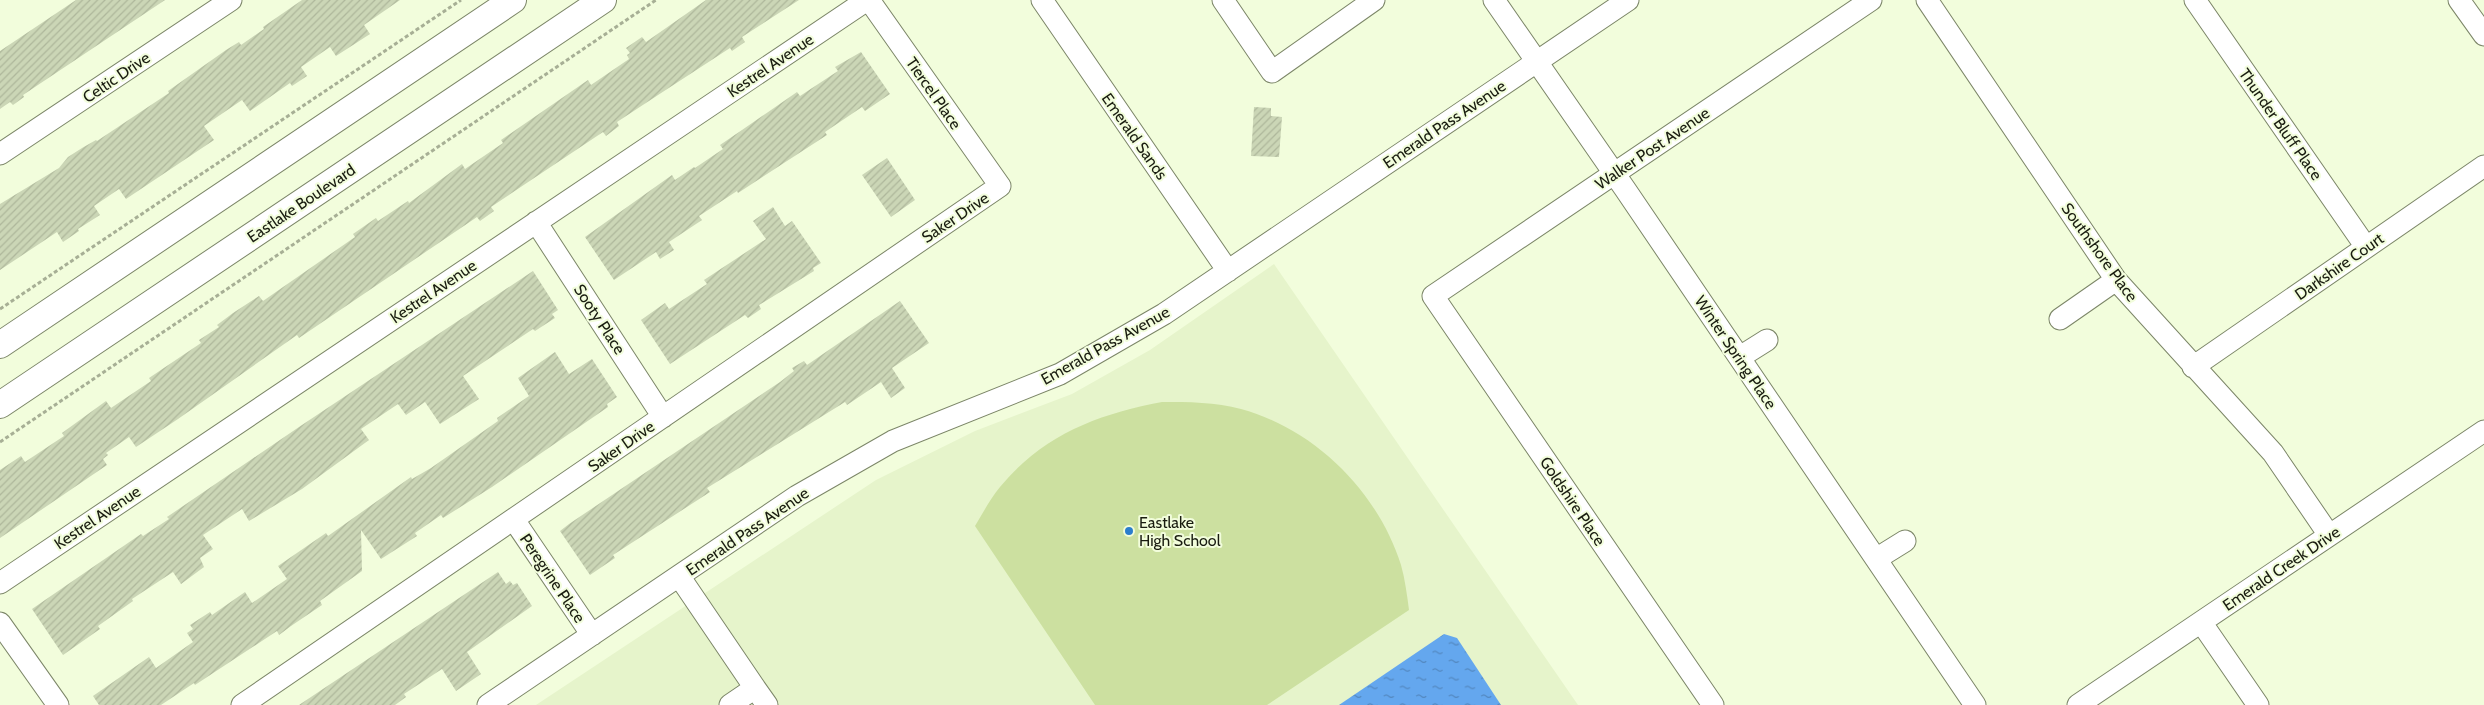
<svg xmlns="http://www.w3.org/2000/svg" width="2484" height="705" font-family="Cabin,sans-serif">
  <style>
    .built { fill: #e6f4cb }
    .green { fill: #cce0a0 }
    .water { fill: url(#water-ripples) }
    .building { fill: url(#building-hatch) }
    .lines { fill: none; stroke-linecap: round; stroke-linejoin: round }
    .minor-casing { stroke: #7c8668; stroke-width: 23 }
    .major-casing { stroke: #7c8668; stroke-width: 28 }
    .path { stroke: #a7af95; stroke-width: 3; stroke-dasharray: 4 2.5; stroke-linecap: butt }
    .minor { stroke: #fff; stroke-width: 21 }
    .major { stroke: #fff; stroke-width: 26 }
    .poi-dot { fill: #2b7ecd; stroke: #f2fddc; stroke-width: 2 }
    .labels { text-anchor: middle; stroke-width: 4; stroke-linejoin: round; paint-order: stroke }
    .street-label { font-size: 16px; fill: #191c10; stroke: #f2fddc }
    .poi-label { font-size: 16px; fill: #191c10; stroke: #f2fddc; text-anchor: start }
  </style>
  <defs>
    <pattern id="water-ripples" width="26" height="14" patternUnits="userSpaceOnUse" patternTransform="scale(1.25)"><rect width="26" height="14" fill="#64a7ee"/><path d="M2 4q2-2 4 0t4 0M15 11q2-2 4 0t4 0" fill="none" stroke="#5287bf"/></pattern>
    <pattern id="building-hatch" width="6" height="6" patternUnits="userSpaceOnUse" patternTransform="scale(1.25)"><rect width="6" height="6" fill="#cbd6b6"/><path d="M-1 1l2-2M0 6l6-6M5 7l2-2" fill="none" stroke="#aeb79b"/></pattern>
  </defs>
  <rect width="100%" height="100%" fill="#f2fddc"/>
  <path class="built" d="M1274 264 1578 705H536L876 480 975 431 1072 394 1150 350Z"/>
  <path class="green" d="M1162 402C1188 402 1216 402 1241 409 1315 429 1378 492 1401 565 1405 579 1407 595 1409 610L1267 705H1095L975 526C983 513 990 499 1000 487 1043 435 1098 414 1162 402Z"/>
  <path class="water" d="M1444 634 1457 638 1501 705H1339Z"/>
  <path class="building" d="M76 0H165L23 95 24 97 13 105 10 102 0 109V51Z
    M302 0H400L364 25 370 34 336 56 330 47 301 67 307 76 292 86 290 83 250 111 242 100 204 126 214 140 126 199 119 189 94 206 100 215 78 229 79 231 63 242 57 232 0 270V204L59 168 68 157 82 148 96 140 97 141 169 93 168 91 226 50 239 42 241 45 264 29 263 27Z
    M706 0H799L742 37 745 42 732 51 730 48 655 97 617 122 619 126 606 136 603 132 491 207 494 211 480 221 477 217 299 338 297 335 178 419 136 447 129 437 106 453 108 455 103 459 107 465 0 538V470L21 456 25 462 64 436 62 433 106 401 111 408 151 381 149 378 201 343 199 340 219 327 217 325 233 313 259 296 263 301 355 237 353 234 376 218 378 221 408 201 409 203 462 164 465 169 503 143 501 140 588 80 591 85 629 59 627 55 630 53 626 48 642 37 646 42Z
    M861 52 890 94 865 111 862 107 825 132 827 135 738 193 737 191 699 216 702 220 669 242 674 250 660 259 656 252 614 280 585 237 672 175 675 180 694 167 695 168 723 149 720 145 742 130 797 92 800 96 838 71 835 67Z
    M1254 107 1271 108V116L1282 117 1279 157 1251 156Z
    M887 158 915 200 891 217 862 175Z
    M773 207 785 226 792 221 821 263 813 268 814 271 759 305 761 309 748 318 745 315 670 364 641 320 665 303 669 309 707 284 704 280 766 239 753 221Z
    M533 271 558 310 552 314 555 318 535 331 533 329 463 376 479 399 440 424 425 402 406 415 398 404 361 429 369 440 302 489 249 521 242 509 203 535 213 549 200 558 204 567 181 584 173 572 132 599 133 601 98 626 100 629 63 655 32 609 141 534 143 536 169 519 167 517 296 429Z
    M900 301 929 343 892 368 905 388 891 398 881 382 847 405 845 402 707 488 710 492 613 555 615 558 590 575 560 531 569 524 780 382 794 371 792 368 804 361 807 365Z
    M555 352 569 374 592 359 617 397 607 404 608 407 492 487 443 518 441 515 415 533 417 536 381 559 361 530 362 571 320 601 322 605 291 626 279 635 277 631 195 685 194 683 161 705H99L93 696 149 657 156 668 193 642 187 633 193 629 190 625 210 612 212 615 245 592 252 603 287 579 278 566 326 533 328 536 411 477 412 479 431 468 498 421 497 418 529 396 518 378Z
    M498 572 506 584 510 581 513 585 517 583 532 606 467 652 481 674 456 691 442 669 404 694 406 697 395 705H299Z"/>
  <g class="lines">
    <g class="minor-casing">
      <path id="minor" d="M1042 0 1228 271
        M1223 0 1272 72 1374 0
        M1494 0 1625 189 1975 705
        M1927 0 2116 280 2273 453 2329 535
        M2195 0 2366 247
        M2459 0 2484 35
        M0 154 231 0
        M536 222 663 417
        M2060 319 2116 280
        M1740 357 1767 340
        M2193 367 2484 166
        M514 520 592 635
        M1876 559 1905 541
        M679 576 755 688 730 705
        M0 583 867 0
        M2201 622 2258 705
        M0 623 58 705
        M755 688 767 705
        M242 705 1000 186 869 0
        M488 705 797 496 893 441 1060 374 1164 314 1628 0
        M1713 705 1433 296 1871 0
        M2078 705 2484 431"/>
    </g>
    <g class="major-casing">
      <path id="major" d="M0 345 513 0
        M0 405 603 0"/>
    </g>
    <path class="path" d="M0 309 461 0
      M0 442 656 0"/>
    <use href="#minor" class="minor"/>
    <use href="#major" class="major"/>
  </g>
  <circle class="poi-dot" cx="1129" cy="531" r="5"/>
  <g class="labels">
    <g class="street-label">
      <text transform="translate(770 65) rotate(-34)" y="6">Kestrel Avenue</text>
      <text transform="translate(116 77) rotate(-34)" y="6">Celtic Drive</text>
      <text transform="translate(934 93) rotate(55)" y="6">Tiercel Place</text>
      <text transform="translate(1444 124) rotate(-34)" y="6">Emerald Pass Avenue</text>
      <text transform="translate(2281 124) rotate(55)" y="6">Thunder Bluff Place</text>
      <text transform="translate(1135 136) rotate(55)" y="6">Emerald Sands</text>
      <text transform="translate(1652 148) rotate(-34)" y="6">Walker Post Avenue</text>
      <text transform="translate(301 203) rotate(-34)" y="6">Eastlake Boulevard</text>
      <text transform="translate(955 217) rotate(-34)" y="6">Saker Drive</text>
      <text transform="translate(2100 252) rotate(54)" y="6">Southshore Place</text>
      <text transform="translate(2339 266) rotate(-35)" y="6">Darkshire Court</text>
      <text transform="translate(433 291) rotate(-34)" y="6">Kestrel Avenue</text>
      <text transform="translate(600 319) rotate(57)" y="6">Sooty Place</text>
      <text transform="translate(1105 345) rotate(-29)" y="6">Emerald Pass Avenue</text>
      <text transform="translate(1736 352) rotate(56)" y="6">Winter Spring Place</text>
      <text transform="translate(621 446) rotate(-35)" y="6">Saker Drive</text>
      <text transform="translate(1573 501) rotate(56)" y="6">Goldshire Place</text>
      <text transform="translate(97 517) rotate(-34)" y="6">Kestrel Avenue</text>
      <text transform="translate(747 531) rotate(-34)" y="6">Emerald Pass Avenue</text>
      <text transform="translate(2281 568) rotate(-34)" y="6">Emerald Creek Drive</text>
      <text transform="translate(553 578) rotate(56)" y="6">Peregrine Place</text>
    </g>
    <g class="poi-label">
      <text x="1139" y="528">Eastlake<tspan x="1139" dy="18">High School</tspan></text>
    </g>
  </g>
</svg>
